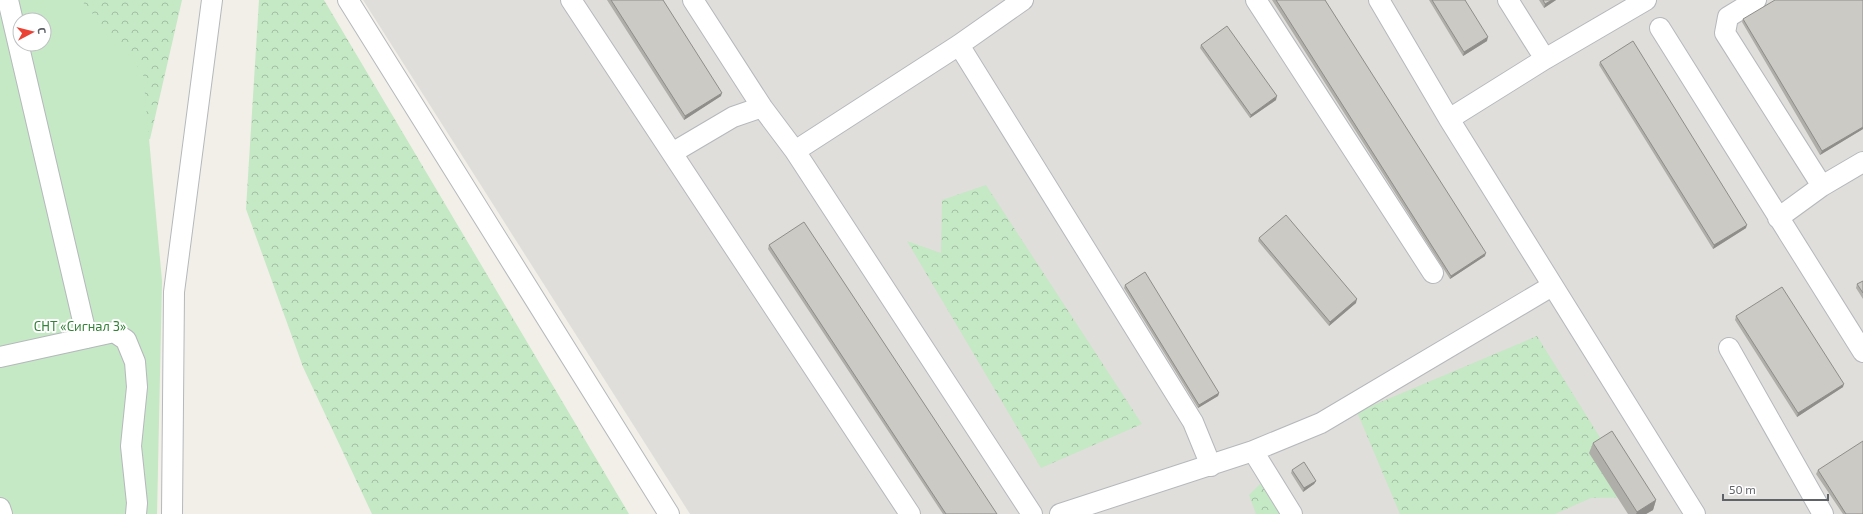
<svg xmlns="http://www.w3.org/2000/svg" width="1863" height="514" font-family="'Exo 2',sans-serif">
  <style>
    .industrial { fill: #e0deda }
    .forest { fill: url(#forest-crowns) }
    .green { fill: #c5e8c5; fill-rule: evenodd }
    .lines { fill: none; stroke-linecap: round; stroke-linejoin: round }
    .minor-casing { stroke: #b5b8bc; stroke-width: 22 }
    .minor { stroke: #fff; stroke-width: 20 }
    .wall { fill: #afaea9 }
    .shaded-wall { fill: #8f8d8a }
    .building { fill: #cccac5; stroke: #8f8d8a }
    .labels { text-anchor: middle; stroke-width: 4; stroke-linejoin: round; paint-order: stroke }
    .park-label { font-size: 13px; fill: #348238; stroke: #fff }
  </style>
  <defs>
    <pattern id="forest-crowns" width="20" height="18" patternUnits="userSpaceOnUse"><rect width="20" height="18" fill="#c5e8c5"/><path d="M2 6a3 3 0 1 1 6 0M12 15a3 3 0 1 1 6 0" fill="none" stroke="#a3c0a4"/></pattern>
  </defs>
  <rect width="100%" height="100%" fill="#f1efe8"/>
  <path class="industrial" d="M363 0H1863V514H690Z"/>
  <path class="forest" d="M38 0H182L150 139 111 148Z
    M259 0H324L629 514H372L303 367 246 209Z
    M986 185 1142 424 1041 468 907 241 941 253 942 200Z
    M1537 336 1637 497 1591 498 1555 514H1400L1357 412Z
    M1262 482 1282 514H1256L1249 495Z"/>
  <path class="green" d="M0 0H81L143 73 162 281 157 514H0ZM20 20H44V44H20Z"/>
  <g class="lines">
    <g class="minor-casing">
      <path id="minor" d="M8 0 87 338
        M348 0 669 514
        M571 0 910 514
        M693 0 762 107 795 151 1032 514
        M1256 0 1433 273
        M1379 0 1449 119 1695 514
        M1508 0 1545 59
        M1756 0 1728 17 1725 33 1822 186
        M1660 28 1863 352
        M959 45 1193 422 1211 466
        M1449 119 1545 59 1646 0
        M795 151 959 45 1023 0
        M672 153 733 117 762 107
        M1778 218 1822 186 1863 162
        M1729 348 1823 514
        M0 357 114 332 126 340 135 362 137 387 131 446 137 503 136 514
        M1253 451 1292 514
        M0 508 2 514
        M172 514 174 292 212 0
        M1060 514 1253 451 1321 423 1552 286"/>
    </g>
    <use href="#minor" class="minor"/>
  </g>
  <path class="wall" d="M607 0H663L721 96 684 120Z
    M1272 0H1325L1485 256 1450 279Z
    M1429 0H1465L1487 41 1463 56Z
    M1539 0H1556L1544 8Z
    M1743 19 1863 129 1820 155 1742 22Z
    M1201 45 1276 100 1250 118 1200 48Z
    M1600 62 1746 228 1713 249 1599 65Z
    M1259 238 1356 303 1329 326 1258 241Z
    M769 245 997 514H943L768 249Z
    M1863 281V299L1856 288 1857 284Z
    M1125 285 1219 393 1218 396 1198 408 1124 288Z
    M1736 316 1843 387 1797 417 1735 320Z
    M1593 443 1656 500 1653 510 1646 514H1628L1589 453Z
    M1292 470 1316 481 1314 484 1303 492 1291 473Z
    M1818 470 1863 514H1843L1816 474Z"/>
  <path class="shaded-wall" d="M1552 0H1556L1544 8 1545 4Z
    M1488 37 1487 41 1463 56 1464 52Z
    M722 93 721 96 684 120 685 116Z
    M1277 96 1276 100 1250 118 1251 115Z
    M1863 127V129L1820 155 1822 151Z
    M1747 225 1746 228 1713 249 1714 245Z
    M1486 253 1485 256 1450 279 1451 276Z
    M1357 299 1356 303 1329 326 1330 322Z
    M1844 384 1843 387 1797 417 1798 413Z
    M1219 393 1218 396 1198 408 1199 405Z
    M1316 481 1314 484 1303 492 1304 488Z
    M1656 500 1653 510 1646 514H1636L1637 512Z"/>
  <path class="building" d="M611 0H663L722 93 685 116Z
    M1276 0H1325L1486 253 1451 276Z
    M1432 0H1465L1488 37 1464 52Z
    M1543 0H1552L1545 4Z
    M1775 0H1863V127L1822 151 1743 19Z
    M1227 26 1277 96 1251 115 1201 45Z
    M1633 41 1747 225 1714 245 1600 62Z
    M1286 215 1357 299 1330 322 1259 238Z
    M804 222 997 514H946L769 245Z
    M1145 272 1219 393 1199 405 1125 285Z
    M1863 281V293L1857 284Z
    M1782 287 1844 384 1798 413 1736 316Z
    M1612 431 1656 500 1637 512 1593 443Z
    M1863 441V514H1846L1818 470Z
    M1304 462 1316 481 1304 488 1292 470Z"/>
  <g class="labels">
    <g class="park-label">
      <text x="80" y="331">СНТ «Сигнал 3»</text>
    </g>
  </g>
  <g transform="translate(32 32) rotate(83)"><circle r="19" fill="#ffffff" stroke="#bfc1c3"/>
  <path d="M0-3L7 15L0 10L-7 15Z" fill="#ea4335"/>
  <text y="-6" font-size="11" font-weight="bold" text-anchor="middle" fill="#5f6368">С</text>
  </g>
  <path d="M1723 494v6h105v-6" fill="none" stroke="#5f6368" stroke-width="2"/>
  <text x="1729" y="494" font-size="12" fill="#5f6368" stroke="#ffffff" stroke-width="3" paint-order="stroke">50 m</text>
</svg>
